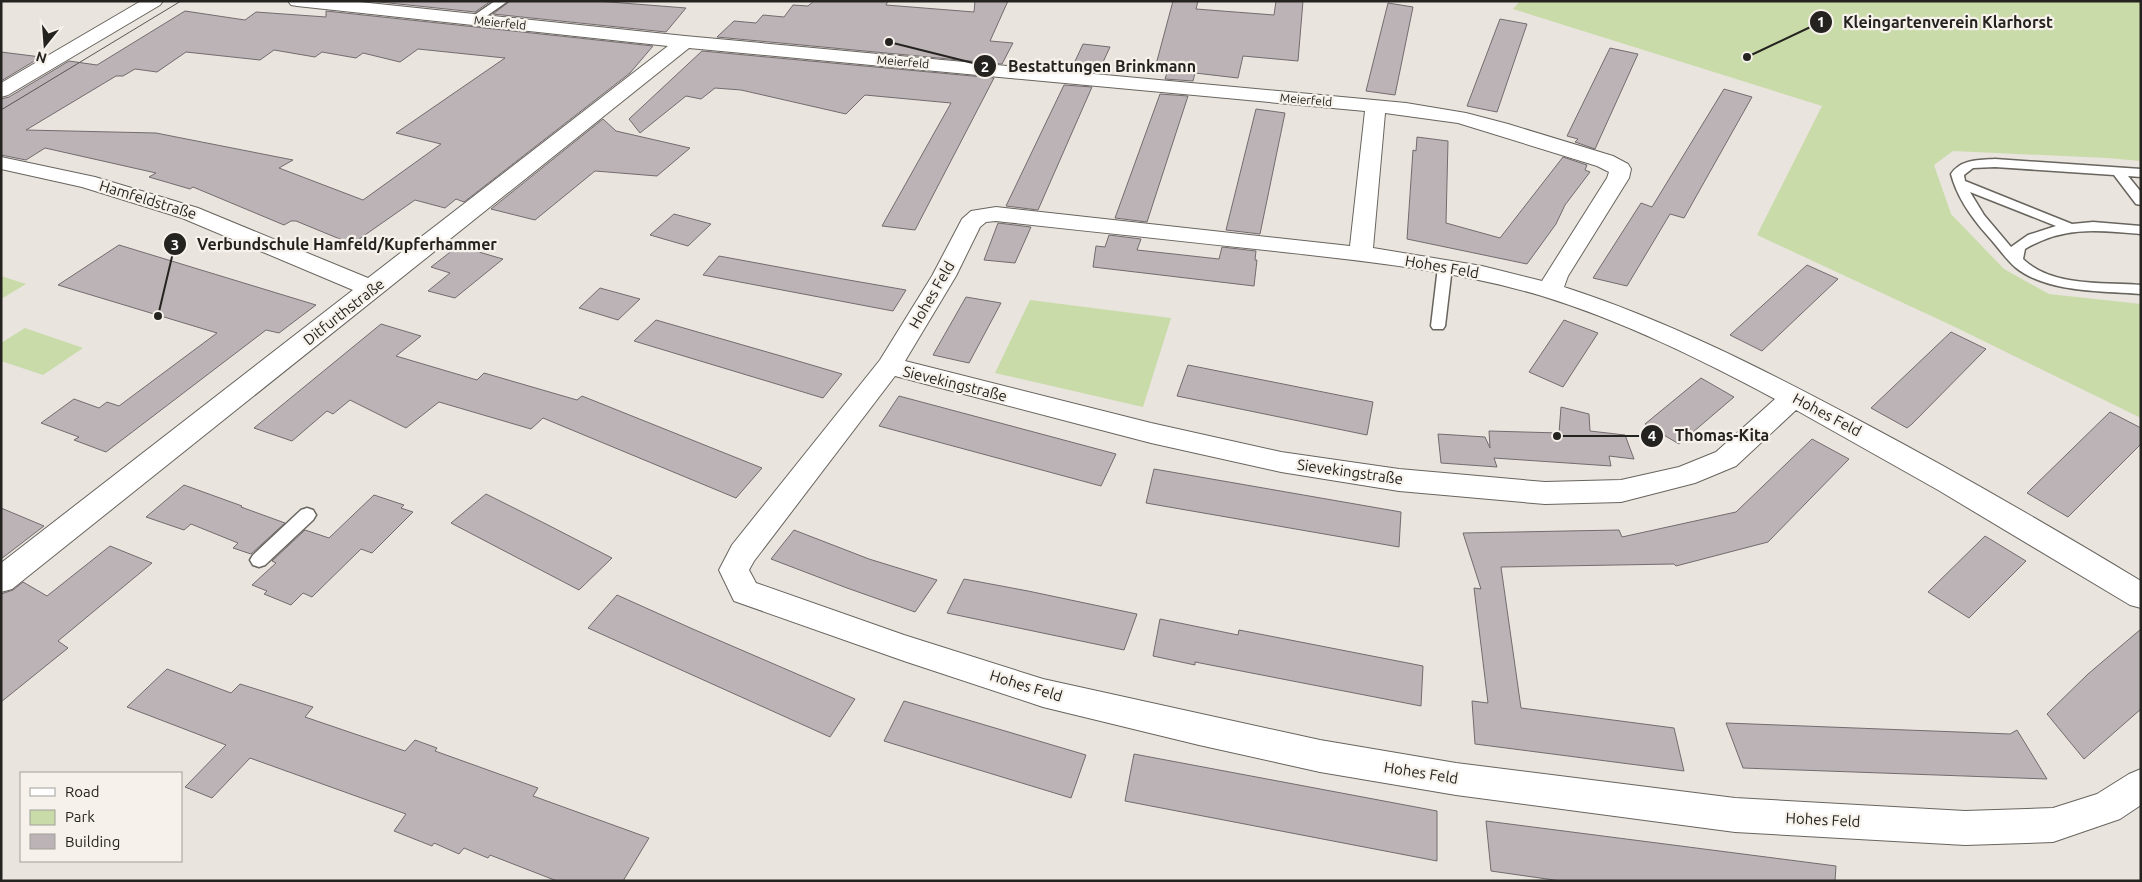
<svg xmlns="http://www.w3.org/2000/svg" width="2142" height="882" font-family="Ubuntu,sans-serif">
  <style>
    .green { fill: #c9dba9 }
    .building { fill: #bbb3b6; stroke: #736c6f; fill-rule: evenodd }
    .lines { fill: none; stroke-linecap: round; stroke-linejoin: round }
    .lane-casing { stroke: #68645e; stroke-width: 3 }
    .street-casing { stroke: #68645e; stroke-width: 2 }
    .lane { fill: #fff; fill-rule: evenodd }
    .street { fill: #fff; fill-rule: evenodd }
    .tram { stroke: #595652; stroke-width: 1 }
    .labels { text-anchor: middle; stroke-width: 4.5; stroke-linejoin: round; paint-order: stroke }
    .far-street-label { font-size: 12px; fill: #252320; stroke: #f6f1ea }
    .street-label { font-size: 15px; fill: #252320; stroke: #f6f1ea }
    .leader { fill: none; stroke: #252320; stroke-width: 2 }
    .callout-dot { fill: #252320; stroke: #f6f1ea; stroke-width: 2 }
    .mark-label { font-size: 15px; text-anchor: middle; font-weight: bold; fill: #fff }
    .callout-label { font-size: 16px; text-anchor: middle; font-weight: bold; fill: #252320; stroke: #f6f1ea; stroke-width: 4.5; stroke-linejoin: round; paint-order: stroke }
  </style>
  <rect width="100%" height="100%" fill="#e9e4dd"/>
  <path class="green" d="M1520 1H2141V161L2107 158 1953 151 1934 165 1951 214 2004 269 2049 294 2141 304V418L1955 327 1757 235 1822 106 1513 9Z
    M1 276 26 284 1 299Z
    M1030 300 1171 318 1143 407 995 373Z
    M25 328 83 348 43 375 1 361V343Z"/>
  <path class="building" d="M370 1H491L475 12Z
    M510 1H597L686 8 666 32 493 14Z
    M814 1H888L886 5 974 12 975 1H1008L990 41 1013 43 1002 64 717 37 734 21 756 23 763 15 784 17 793 5 808 6Z
    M1173 1H1198L1196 9 1274 15 1276 1H1303L1298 61 1243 56 1238 78 1195 73 1193 81 1165 79 1167 73 1154 72Z
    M1388 3 1413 7 1395 95 1366 91Z
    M185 11 245 20 256 12 326 17V11L653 46 630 73 464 202 456 199 445 208 415 200 352 244 296 221H291L284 225 193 187 190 189 149 177 156 173 45 148 26 160 1 155V99L9 97 69 61 97 65ZM418 49 505 58 396 133 441 144 363 200 279 168 293 160 156 133 26 130 116 76H123L135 69 157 72 186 52 260 60 274 50 315 57 322 52 356 58 363 53 400 62Z
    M1500 19 1527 24 1497 112 1467 106Z
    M1083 44 1110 47 1098 73 1071 70Z
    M1610 48 1638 54 1595 149 1575 142 1578 139 1567 136Z
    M702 51 994 78 915 230 882 226 951 103 865 95 846 114 741 90 715 88 701 99 686 96 640 133 629 119Z
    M1 52 41 57 1 81Z
    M1064 85 1092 87 1038 210 1006 206Z
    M1724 89 1752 97 1684 218 1670 214 1627 286 1593 278 1641 203 1652 207Z
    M1160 94 1188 96 1147 222 1115 218Z
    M1256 109 1285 113 1260 234 1226 230Z
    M603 119 616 131 690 148 657 176 595 171 535 220 491 209Z
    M1417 137 1448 141 1446 223 1500 238 1563 157 1587 165 1585 170 1590 172 1565 205 1556 224 1527 264 1407 239 1413 150 1416 151Z
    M674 214 711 224 688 246 650 235Z
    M998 223 1031 227 1015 263 984 260Z
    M1109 235 1141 239 1137 250 1219 259 1222 247 1256 251 1255 260H1257L1254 286 1093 267 1096 246 1105 247Z
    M119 245 316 305 279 333 266 330 106 452 74 440 79 437 41 423 74 399 99 408 107 402 119 406 217 333 58 285Z
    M458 246 503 259 455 298 428 291 450 273 431 267Z
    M719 256 843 279 906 290 893 311 703 275Z
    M1807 265 1838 279 1762 351 1730 335Z
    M600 288 640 299 618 320 579 308Z
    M966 297 1001 303 969 363 933 355Z
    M656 320 781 356 842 374 823 398 634 341Z
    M1564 320 1598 333 1563 387 1529 372Z
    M381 324 421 336 396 356 477 380 484 373 577 400 582 396 762 468 736 498 543 418 531 429 439 402 406 428 350 400 333 414 327 411 292 441 254 428Z
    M1951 332 1986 349 1912 424 1907 428 1871 408Z
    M1188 365 1373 402 1367 435 1177 396Z
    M1701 378 1734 397 1679 444 1645 424Z
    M899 396 1045 435 1116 454 1101 486 879 426Z
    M1561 407 1589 414 1590 431 1625 435 1634 459 1609 456 1611 466 1494 458 1497 467 1441 463 1438 434 1485 437 1490 448 1489 431 1559 433Z
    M2110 412 2141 428V444L2068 517 2027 493Z
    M1812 439 1849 459 1768 542 1676 566 1674 564 1501 567 1521 708 1674 728 1684 771 1475 744 1472 701 1488 703 1474 588 1481 589 1463 533 1619 530 1622 537 1736 512Z
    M1154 469 1401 512 1399 547 1146 503Z
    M184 485 242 506 241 507 285 523 251 554 233 548 238 543 191 524 184 530 146 517Z
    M486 494 546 524 612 558 579 590 451 523Z
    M374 495 404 505 401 508 413 512 372 553 361 549 312 597 303 593 291 605 264 594 267 591 252 585 276 563 272 561 305 530 329 538Z
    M1 508 44 526 1 559Z
    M794 530 869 559 937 580 915 612 847 588 771 559Z
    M1985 536 2026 561 1969 618 1928 592Z
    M110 546 152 563 58 641 68 648 1 702V594L13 590 23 582 47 596Z
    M964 579 1028 591 1137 614 1124 650 947 613Z
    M617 595 695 630 855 699 830 737 588 628Z
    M1160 619 1238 635 1239 630 1423 666 1421 706 1195 662V665L1153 656Z
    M2141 629V709L2084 759 2047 714 2088 674Z
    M167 669 231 693 240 684 313 707 305 717 405 751 415 740 437 748 435 751 538 788 533 796 649 838 623 881H557L490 855 488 858 464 848 459 854 434 843 432 846 394 831 406 814 250 758 212 798 185 787 226 745 127 707Z
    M904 701 1086 755 1071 798 884 741Z
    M1726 723 2010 734 2017 730 2047 779 1743 768Z
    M1134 754 1437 811V861L1125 801Z
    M1486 821 1836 866 1835 881H1561L1491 871Z"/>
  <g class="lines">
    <g class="lane-casing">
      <path id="lane" d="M495 1H508L478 22H470L469 20 470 18Z
        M1995 159 2141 169V177L2128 176 2141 192V205L2136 204 2114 175 1995 167 1973 168 1964 175 1965 181 2072 224 2093 222 2141 226V234C2097 230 2064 226 2025 249L2023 259C2052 287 2104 282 2141 285V294C2103 291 2046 293 2015 267 2005 258 1997 246 1987 235 1971 217 1957 197 1951 174 1961 159 1979 160 1995 159ZM1970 192 2056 226 2028 235 2011 247 1984 215Z
        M1445 263 1450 264 1452 267 1445 326 1443 329H1433L1431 326 1438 267 1440 264Z
        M307 508 313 510 316 515 313 520 265 565 259 567 253 565 250 560 253 555 301 510Z"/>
    </g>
    <g class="street-casing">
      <path id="street" d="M141 1H163L160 5 8 95 1 97V83Z
        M288 1H350L685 36 1406 103 1466 113 1508 124 1613 156 1628 164 1631 169 1629 178 1568 276 1564 287C1669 321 1767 371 1864 423 1958 473 2050 526 2141 581V608L2130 605 1938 490 1796 410 1736 466 1695 483 1621 502 1545 504 1399 491 1281 472 1151 443 895 376 754 561 749 570 756 583 904 635 1043 679 1320 740 1456 763 1735 798 1965 811 2053 808 2097 794 2129 774 2141 769V805L2120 819 2053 842 1965 845 1735 832 1456 795 1320 772 1199 745 1043 707 904 661 734 601 719 570 732 545 880 360 932 276 962 219 971 211 996 207 1350 246 1365 111 689 48 12 589 1 592V563L353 290 182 218 82 187 1 169V157L95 177 198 208 368 278 668 46 297 6 291 5ZM1385 113 1458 123 1597 166 1609 172 1607 178 1542 281 1482 266 1373 248ZM996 221C1089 231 1181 241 1274 251 1364 261 1455 270 1542 296 1623 321 1700 359 1775 399L1716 452 1679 467 1621 480 1545 482 1399 469 1281 452 1151 423 905 361 956 276 980 227 986 222Z"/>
    </g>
    <use href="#lane" class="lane"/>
    <use href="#street" class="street"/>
    <path class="tram" d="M1 110 181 1"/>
  </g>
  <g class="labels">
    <g class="far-street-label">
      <text transform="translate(500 23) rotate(6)" y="4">Meierfeld</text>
      <text transform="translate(903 62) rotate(5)" y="4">Meierfeld</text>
      <text transform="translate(1306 100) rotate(5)" y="4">Meierfeld</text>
    </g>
    <g class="street-label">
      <text transform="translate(148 200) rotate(17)" y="5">Hamfeldstraße</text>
      <text transform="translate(1442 267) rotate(10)" y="5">Hohes Feld</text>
      <text transform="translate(932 295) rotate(-60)" y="5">Hohes Feld</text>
      <text transform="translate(344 312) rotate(-38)" y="5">Ditfurthstraße</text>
      <text transform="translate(955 384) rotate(14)" y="5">Sievekingstraße</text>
      <text transform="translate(1827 415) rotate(28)" y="5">Hohes Feld</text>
      <text transform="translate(1350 472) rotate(8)" y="5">Sievekingstraße</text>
      <text transform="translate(1026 686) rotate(17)" y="5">Hohes Feld</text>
      <text transform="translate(1421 773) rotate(9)" y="5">Hohes Feld</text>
      <text transform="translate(1823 820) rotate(3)" y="5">Hohes Feld</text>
    </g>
  </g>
  <path class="leader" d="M1747 57L1821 22M889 42L985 66M158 316L175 244M1557 436L1652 436"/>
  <g class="callout-dot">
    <circle cx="1747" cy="57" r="5"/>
    <circle cx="889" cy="42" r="5"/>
    <circle cx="158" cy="316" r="5"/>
    <circle cx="1557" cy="436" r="5"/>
    <circle cx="1821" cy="22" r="12"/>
    <circle cx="985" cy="66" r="12"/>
    <circle cx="175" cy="244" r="12"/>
    <circle cx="1652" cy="436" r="12"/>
  </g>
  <g class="mark-label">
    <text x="1821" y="27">1</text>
    <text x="985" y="72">2</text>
    <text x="175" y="250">3</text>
    <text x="1652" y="441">4</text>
  </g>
  <g class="callout-label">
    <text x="1948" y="28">Kleingartenverein Klarhorst</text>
    <text x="1102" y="72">Bestattungen Brinkmann</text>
    <text x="347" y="250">Verbundschule Hamfeld/Kupferhammer</text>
    <text x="1722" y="441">Thomas-Kita</text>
  </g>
  <rect width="2142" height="882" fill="none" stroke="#252320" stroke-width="5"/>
  <rect x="20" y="772" width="162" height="90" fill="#f6f1ea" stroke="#a29f99"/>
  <rect x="30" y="788" width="25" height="8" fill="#ffffff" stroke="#a29f99"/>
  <text x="65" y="797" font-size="15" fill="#252320">Road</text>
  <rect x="30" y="810" width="25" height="15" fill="#c9dba9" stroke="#a29f99"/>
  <text x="65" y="822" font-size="15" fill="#252320">Park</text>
  <rect x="30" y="834" width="25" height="15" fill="#bbb3b6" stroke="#a29f99"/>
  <text x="65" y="847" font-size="15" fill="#252320">Building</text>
  <g transform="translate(45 45) rotate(197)" stroke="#f6f1ea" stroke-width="4" paint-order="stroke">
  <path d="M0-4L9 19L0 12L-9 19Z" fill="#252320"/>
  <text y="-8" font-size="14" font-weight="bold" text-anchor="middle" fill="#252320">N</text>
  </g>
</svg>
